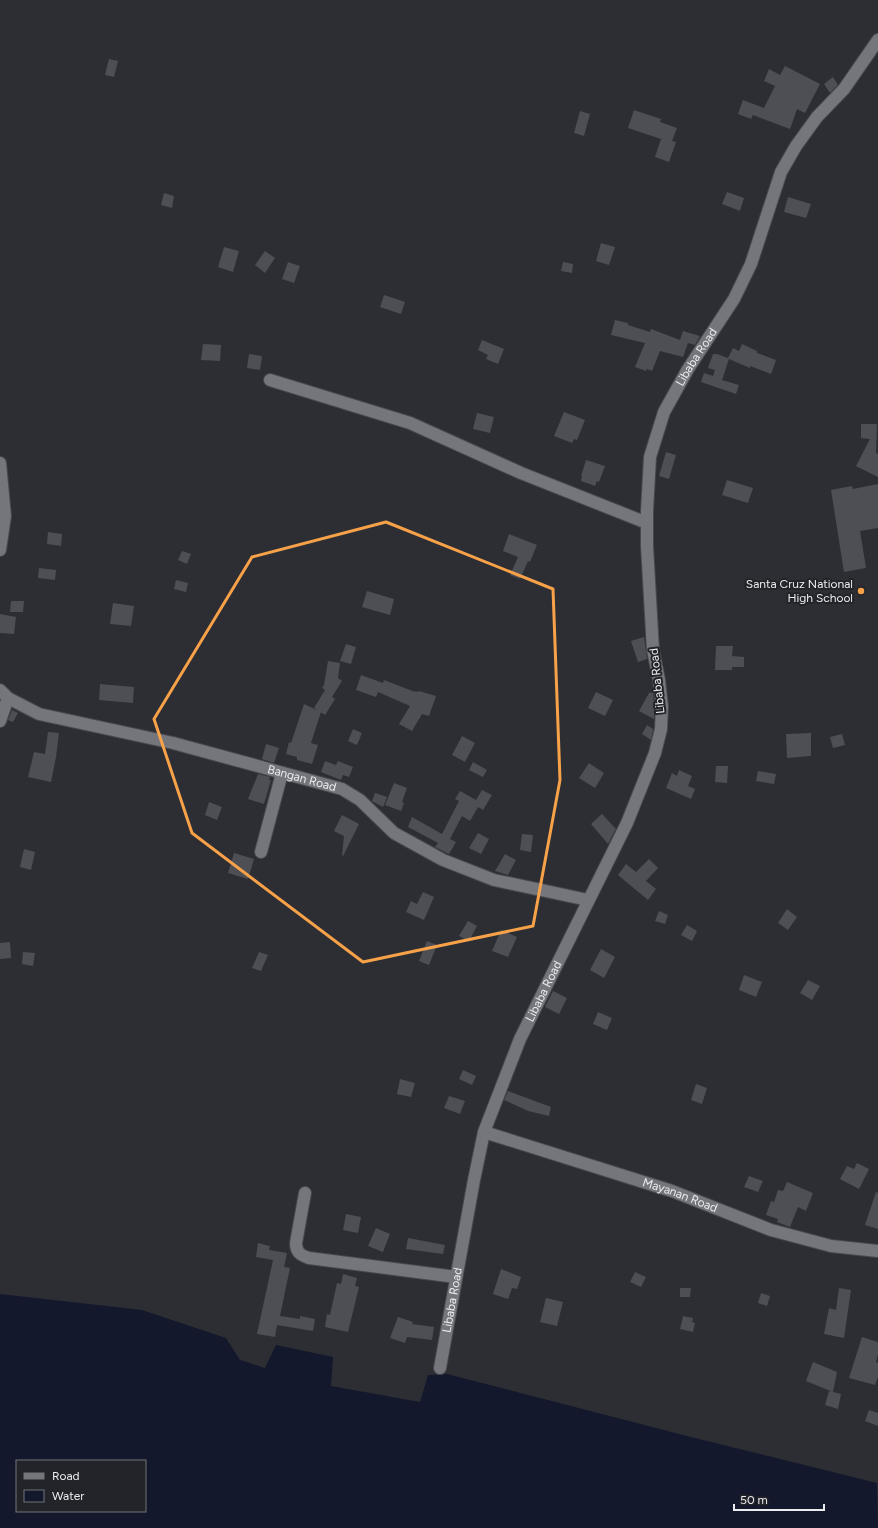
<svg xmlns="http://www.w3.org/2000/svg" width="878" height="1528" font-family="Figtree,sans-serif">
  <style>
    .water { fill: #13182c; fill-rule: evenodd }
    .building { fill: #4d4f55 }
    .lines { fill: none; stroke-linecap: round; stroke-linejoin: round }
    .street-casing { stroke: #48494e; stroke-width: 14 }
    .street { stroke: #74767c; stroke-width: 12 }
    .marked { fill: none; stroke: #f7a149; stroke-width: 3; stroke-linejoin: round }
    .poi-dot { fill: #f7a149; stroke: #232429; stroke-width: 1.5 }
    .labels { text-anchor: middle; stroke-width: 4; stroke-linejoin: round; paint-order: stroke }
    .street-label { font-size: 12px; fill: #ebecef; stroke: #232429 }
    .poi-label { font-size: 12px; fill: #ebecef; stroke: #232429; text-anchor: end }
  </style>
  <rect width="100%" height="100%" fill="#2c2e33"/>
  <path class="water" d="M0 1294 142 1310 226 1338 240 1360 265 1368 276 1345 333 1357 331 1386 420 1402 428 1375 447 1374 687 1436 877 1483 878 1528H0ZM17 1461H145V1511H17Z"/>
  <path class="building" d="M109 59 118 61 114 77 105 75Z
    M785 66 820 84 805 113 797 109 790 129 753 115 751 119 738 114 743 100 764 108 775 86 764 81 769 69 780 75Z
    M833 77 838 85 830 93 824 84Z
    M634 110 661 119 660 122 677 128 672 141 676 142 669 162 655 157 661 139 628 128Z
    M580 111 590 114 584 136 574 133Z
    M727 192 744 198 740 211 722 204Z
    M164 193 174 196 172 208 161 205Z
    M788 197 811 204 806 218 784 212Z
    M601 243 615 247 609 265 596 261Z
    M224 247 239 251 233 272 218 267Z
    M265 251 275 258 265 273 255 265Z
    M288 262 300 266 294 283 282 279Z
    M563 262 573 264 572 273 561 271Z
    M384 295 405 302 401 314 380 307Z
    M615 320 628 323V325L650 332 651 329 680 340 683 331 700 336 695 345 688 343 683 357 660 351 652 371 647 369 646 371 635 367 645 343 611 335Z
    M482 340 504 349 498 364 486 359 488 355 478 350Z
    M203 344 221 345 220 361 201 360Z
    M742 344 757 351V353L776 360 771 374 750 366V368L729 359 722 380 739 385 736 394 701 382 704 373 713 376 715 370 708 368 713 354H717L728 358 733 348 739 351Z
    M249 354 262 356 260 370 247 368Z
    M564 412 585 420 577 440 574 439 572 443 554 436Z
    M477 413 494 417 490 433 473 429Z
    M861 424H877L876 453 878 454V477L856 466 870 439 861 438Z
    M666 452 676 455 669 479 659 476Z
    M586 460 605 466 599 482 597 481 595 486 581 481 582 476H581Z
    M727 480 753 488 748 503 722 495Z
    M878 484V528L860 531 866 568 844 572 831 490 852 486 853 489Z
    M48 532 62 534 61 546 47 544Z
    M509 534 537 545 530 562 528 561 520 579 510 575 518 557 503 551Z
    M182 551 191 554 187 564 178 560Z
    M39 568 56 570 55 580 38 578Z
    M176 580 188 583 186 592 174 589Z
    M367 591 394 599 390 615 362 607Z
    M11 601H24L23 612H10Z
    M113 603 134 606 131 626 110 624Z
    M0 614 16 617 14 634 0 633Z
    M644 637 647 659 638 662 631 641Z
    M346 644 356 647 351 664 340 661Z
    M716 646H733L732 656 744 657V667H732V670H715Z
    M328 661 340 663 338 678 342 681 332 697 335 699 325 715 314 708 325 690 322 688 324 685Z
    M361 675 383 683 384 680 415 692V691L418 692 419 691 436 696 429 716 422 714 412 731 399 724 410 706 378 692 376 697 356 690Z
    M100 684 134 687 133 703 99 700Z
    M596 692 613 700 605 716 588 708Z
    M653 692 654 706V719L639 711 649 693Z
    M304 704 321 712 311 743 318 745 312 764 297 760V757L286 754 289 742 291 743Z
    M12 710 18 713 13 722 8 720Z
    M647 725 653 729 651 740 642 734Z
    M353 729 362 733 357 745 348 741Z
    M48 732 59 733 56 757 51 782 28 777 34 752 45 754Z
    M811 733V756L787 758 786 734Z
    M842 734 845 745 833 748 830 737Z
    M462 736 475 743 465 762 452 755Z
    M266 744 279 748 274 763 262 759Z
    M325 761 336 765 338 761 353 767 349 777 343 775 341 780 321 772Z
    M473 762 487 770 483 777 469 770Z
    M589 763 604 773 595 788 579 778Z
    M716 766H728L727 783 715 782Z
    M679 770 692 776 688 786 695 789 691 799 666 788 672 773 677 776Z
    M758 771 776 774 774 784 756 781Z
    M258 774 270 777 269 780H271L264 804 248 799Z
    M394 783 407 788 402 802 404 803 401 811 385 805Z
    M482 790 492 795 483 810 478 807 470 821 462 816 450 839 456 842 449 854 435 847 438 843 408 827 412 817 442 834 459 801 455 799 460 791 476 800Z
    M375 793 387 797 383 807 372 801Z
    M209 802 222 807 217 820 205 815Z
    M602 814 616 829 608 844 591 824Z
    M342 815 359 824 343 856 342 855 344 836 334 831Z
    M478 833 489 839 481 854 469 848Z
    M522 834 533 835 531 852 520 850Z
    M24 849 35 852 31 870 20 867Z
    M234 853 254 859 248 879 228 873Z
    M505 854 516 860 508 875 495 871Z
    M649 859 658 868 646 881 656 889 648 900 618 875 626 864 636 872Z
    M423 892 434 897 424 920 406 912 411 901 417 904Z
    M787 909 797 917 788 930 778 923Z
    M659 911 668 915 665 924 655 921Z
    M468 921 477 926 469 941 459 936Z
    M687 925 697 931 692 941 681 935Z
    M501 930 517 937 508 957 492 951Z
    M427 941 437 945 429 965 419 961Z
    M10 942 11 958 0 959V943Z
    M601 949 615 957 604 978 590 970Z
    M23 952 35 953 33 966 22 964Z
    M259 952 268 955 261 971 252 968Z
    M744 975 762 982 756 997 739 990Z
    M808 980 820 986 812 1000 800 993Z
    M553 991 567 998 559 1014 545 1007Z
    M598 1012 612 1018 607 1030 593 1024Z
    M463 1070 476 1076 472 1085 459 1079Z
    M400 1079 415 1083 411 1097 397 1094Z
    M696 1084 707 1088 702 1104 691 1100Z
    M508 1091 551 1107 549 1116 528 1111 504 1100Z
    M449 1096 465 1101 460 1114 444 1108Z
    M857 1163 869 1169 859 1189 840 1179 847 1166 854 1169Z
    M749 1176 763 1181 758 1192 744 1187Z
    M787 1182 813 1193 806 1211 798 1207 790 1227 777 1222 778 1219 766 1215 771 1201 774 1202 778 1190 783 1191Z
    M876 1192 878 1193V1229L865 1225Z
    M346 1214 361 1217 358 1233 343 1230Z
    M376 1228 390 1234 383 1252 368 1246Z
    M408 1238 445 1245 443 1254 406 1249Z
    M258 1243 270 1246 269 1250 287 1253 284 1267 290 1268 280 1316 300 1319V1316L315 1319 313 1331 277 1325 275 1337 257 1334 273 1260 256 1257Z
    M501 1269 521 1277 517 1289 512 1288 508 1299 493 1294Z
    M635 1272 646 1277 641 1287 630 1282Z
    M343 1274 357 1278 355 1286 359 1287 348 1332 325 1327 327 1314 330 1315 337 1283 341 1284Z
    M680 1288H691L690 1297H680Z
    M839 1288 851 1290 844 1338 824 1334 829 1308 836 1310Z
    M761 1293 770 1296 767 1306 758 1303Z
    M546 1298 563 1302 557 1326 540 1322Z
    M683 1316 693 1318 692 1322 695 1323 693 1332 680 1329Z
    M398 1317 413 1322 412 1324 434 1327 432 1340 407 1337 405 1343 390 1338Z
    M862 1337 878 1342V1354L876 1362 878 1363V1377L875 1385 849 1378Z
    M813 1362 837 1372 833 1392 806 1381Z
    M829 1391 841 1394 838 1409 825 1405Z
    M869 1410 878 1413V1426L865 1421Z"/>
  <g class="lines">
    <g class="street-casing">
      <g id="street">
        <path d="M270 380 410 423 521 473 647 523"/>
        <path d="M0 463 5 516 0 550"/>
        <path id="s1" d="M0 690 8 698 39 714 173 743 342 789 360 800 394 833 443 860 494 880 588 900"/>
        <path d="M0 721 8 698"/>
        <path d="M261 852 282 773"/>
        <path id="s2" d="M484 1132 672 1191 771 1230 831 1246 878 1251"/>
        <path d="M305 1193 296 1243C296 1252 300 1255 309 1258L456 1277"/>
        <path id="s3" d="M440 1368 474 1180 484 1132 520 1039 627 823 655 753 661 729 662 706 659 680 653 650 647 546V511L650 457 664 412 688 369 734 299 751 264 781 172 796 146 817 117 844 89 878 40"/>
      </g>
    </g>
    <use href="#street" class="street"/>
  </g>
  <path class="marked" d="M386 522 553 589 560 780 533 926 363 962 192 833 154 719 252 557Z"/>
  <circle class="poi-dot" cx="861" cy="591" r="4"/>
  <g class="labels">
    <g class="street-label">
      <text dy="4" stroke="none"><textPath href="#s3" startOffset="1065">Libaba Road</textPath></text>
      <text transform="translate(657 681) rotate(-96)" y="4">Libaba Road</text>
      <text dy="4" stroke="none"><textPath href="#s1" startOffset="317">Bangan Road</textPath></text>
      <text dy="4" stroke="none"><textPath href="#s3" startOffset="393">Libaba Road</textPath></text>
      <text dy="4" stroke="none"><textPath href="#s2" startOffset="206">Mayanan Road</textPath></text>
      <text dy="4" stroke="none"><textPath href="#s3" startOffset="69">Libaba Road</textPath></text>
    </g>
    <g class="poi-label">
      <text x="853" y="588">Santa Cruz National<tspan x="853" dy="14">High School</tspan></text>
    </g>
  </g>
  <rect x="16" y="1460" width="130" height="52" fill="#232429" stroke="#737478"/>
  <rect x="24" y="1473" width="20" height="6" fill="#74767c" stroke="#737478"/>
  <text x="52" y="1480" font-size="12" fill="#ebecef">Road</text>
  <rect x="24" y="1490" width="20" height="12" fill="#13182c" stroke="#737478"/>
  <text x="52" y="1500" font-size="12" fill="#ebecef">Water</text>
  <path d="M734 1504v6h90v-6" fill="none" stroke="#ebecef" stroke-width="2"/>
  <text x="740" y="1504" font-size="12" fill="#ebecef" stroke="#232429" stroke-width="3" paint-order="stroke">50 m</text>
</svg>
